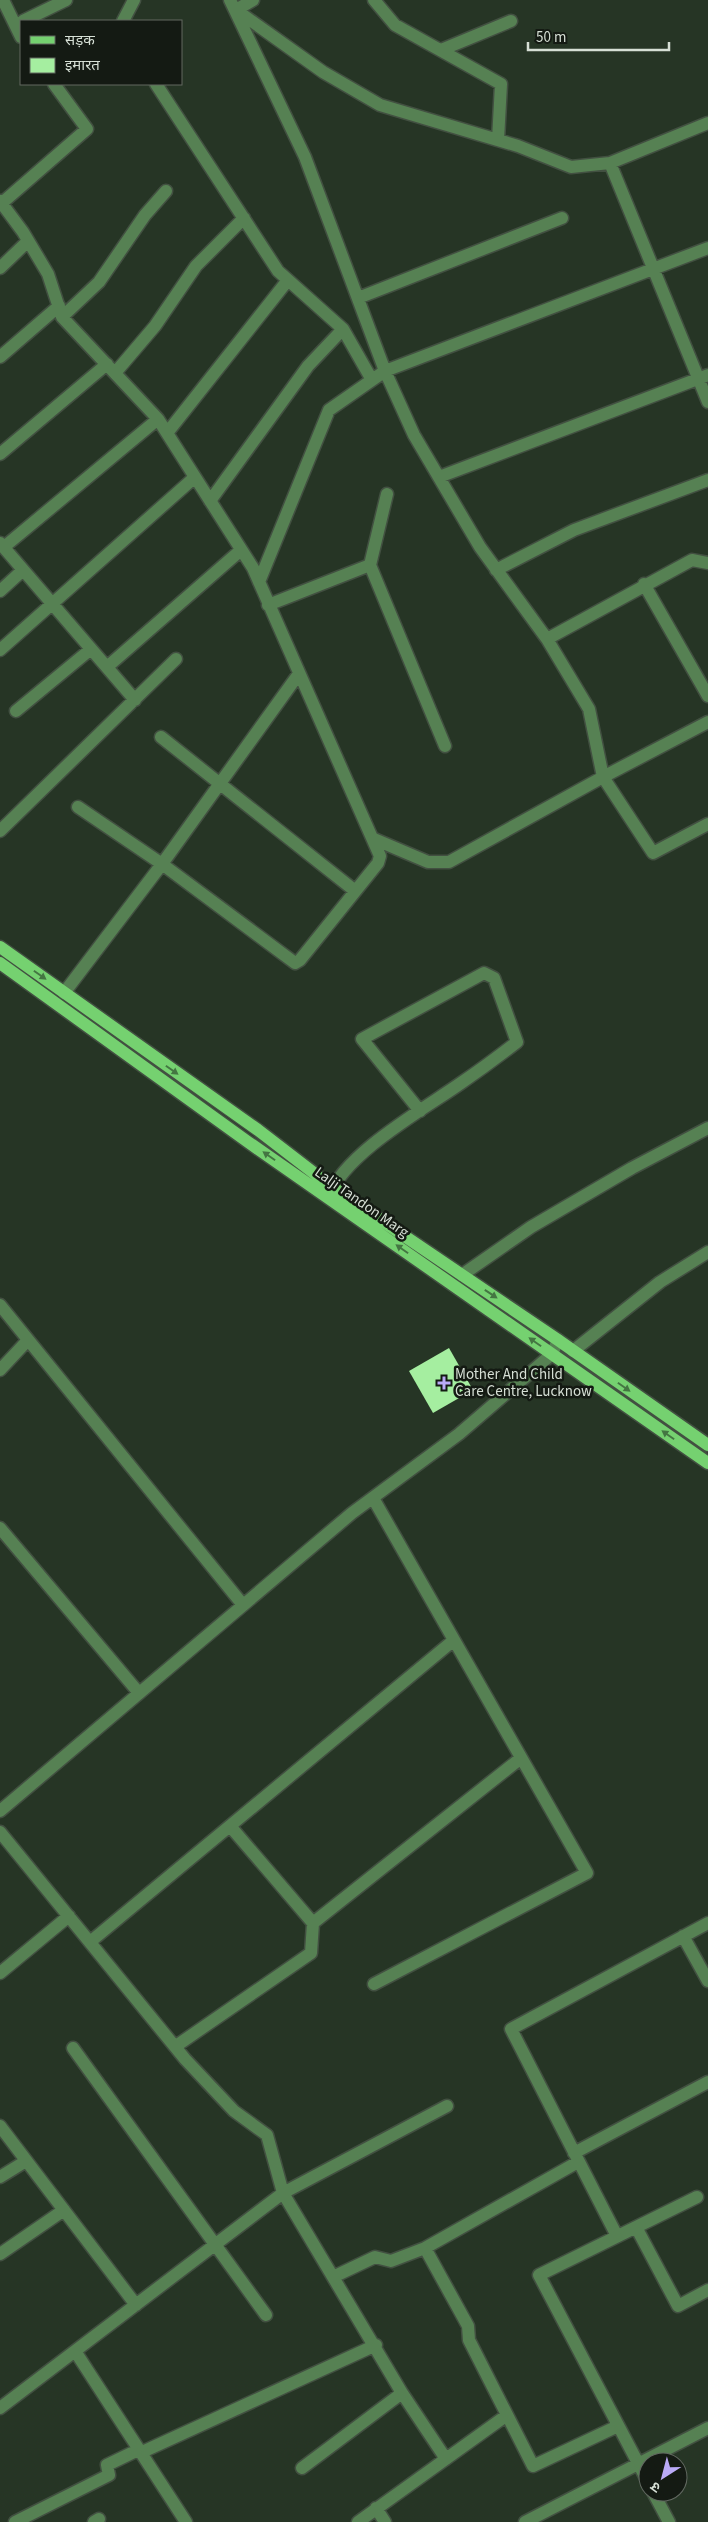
<svg xmlns="http://www.w3.org/2000/svg" width="708" height="2522" font-family="'Source Sans 3','Noto Sans Devanagari',sans-serif">
  <style>
    .building { fill: #a5eea0 }
    .lines { fill: none; stroke-linecap: round; stroke-linejoin: round }
    .minor-casing { stroke: #425041; stroke-width: 15 }
    .major-casing { stroke: #425041; stroke-width: 15 }
    .minor { stroke: #568153; stroke-width: 12 }
    .major { stroke: #75d170; stroke-width: 12 }
    .oneway { fill: #447642 }
    .poi-dot { fill: #baaaf7; stroke: #141a13; stroke-width: 2 }
    .labels { text-anchor: middle; stroke-width: 5; stroke-linejoin: round; paint-order: stroke }
    .street-label { font-size: 15px; fill: #d6dfd5; stroke: #141a13 }
    .poi-label { font-size: 15px; fill: #d6dfd5; stroke: #141a13; text-anchor: start }
  </style>
  <rect width="100%" height="100%" fill="#263525"/>
  <path class="building" d="M449 1348 473 1390 433 1413 409 1371Z"/>
  <g class="lines">
    <g class="minor-casing">
      <path id="minor" d="M3 0 21 37
        M230 0 305 157 385 371 414 435 480 547 547 639 589 709 603 777 653 853 708 824
        M253 0 236 10 323 72 380 105 518 146 571 167 610 163 708 123
        M374 0 395 25 501 84 498 140
        M23 21 66 0
        M123 21 134 0
        M441 50 511 21
        M156 84 278 271 343 329 372 380
        M610 163 708 402
        M0 201 23 232 48 274 62 317 158 419 253 568 380 856 378 863 300 960 295 963 162 864 78 807
        M2 203 87 129 54 84
        M0 268 28 241
        M358 298 562 218
        M62 317 99 282 145 215 166 191
        M0 357 59 306
        M115 373 155 326 196 266 244 218
        M167 433 288 280
        M0 454 107 364
        M439 477 708 375
        M210 501 308 366 343 329
        M0 543 135 700
        M4 547 158 419
        M370 565 445 746
        M496 570 574 530 708 480
        M259 582 329 410 385 371 708 248
        M644 584 708 696
        M0 591 23 570
        M268 605 370 565 387 494
        M547 639 692 560 708 563
        M0 650 195 477
        M107 667 241 550
        M16 711 91 649
        M161 737 354 890
        M0 831 176 659
        M374 839 428 862H449L603 777 708 722
        M64 993 162 864 298 675
        M329 1196C345 1153 424 1109 461 1083 480 1070 499 1056 517 1042L494 978 484 973 362 1039 420 1111
        M462 1275 531 1227 632 1168 708 1128
        M0 1305 243 1605
        M573 1351 660 1282 708 1252
        M0 1370 28 1340
        M373 1498 587 1873 374 1984
        M0 1528 139 1693
        M0 1811 352 1513 459 1434 552 1354 558 1340
        M0 1832 185 2059 234 2111 267 2135 283 2193 402 2393 446 2459
        M313 1923 521 1758
        M683 1936 708 1981
        M90 1942 454 1640
        M0 1973 69 1916
        M176 2046 311 1953 313 1923 230 1826
        M73 2048 266 2315
        M0 2126 136 2305
        M574 2153 708 2082
        M0 2177 26 2161
        M636 2227 678 2306 708 2290
        M617 2236 511 2029 708 1923
        M425 2248 468 2326 469 2340 533 2466 618 2426
        M0 2254 64 2210
        M333 2277 375 2257 391 2261 425 2248 578 2162
        M75 2351 186 2522
        M0 2408 283 2193 447 2106
        M140 2453 376 2345
        M302 2468 402 2393
        M648 2482 539 2275 697 2197
        M653 2492 669 2522
        M376 2508 385 2522
        M15 2522 109 2475 107 2465 138 2450
        M94 2522 99 2519
        M358 2522 507 2415
        M525 2522 708 2428"/>
    </g>
    <g class="major-casing">
      <path id="major" d="M0 947 258 1130 332 1187 558 1340 708 1445
        M0 963 248 1142 708 1463"/>
    </g>
    <use href="#minor" class="minor"/>
    <use href="#major" class="major"/>
  </g>
  <defs><path id="oneway-solid" d="M-6-.8H1V-3.2L6.5 0L1 3.2V.8H-6Z" transform="scale(1.25)"/></defs>
  <g class="oneway">
    <use href="#oneway-solid" transform="translate(40 975) rotate(35)"/>
    <use href="#oneway-solid" transform="translate(172 1070) rotate(35)"/>
    <use href="#oneway-solid" transform="translate(269 1156) rotate(-145)"/>
    <use href="#oneway-solid" transform="translate(402 1249) rotate(-145)"/>
    <use href="#oneway-solid" transform="translate(491 1294) rotate(34)"/>
    <use href="#oneway-solid" transform="translate(535 1342) rotate(-145)"/>
    <use href="#oneway-solid" transform="translate(624 1387) rotate(35)"/>
    <use href="#oneway-solid" transform="translate(668 1435) rotate(-145)"/>
  </g>
  <path class="poi-dot" d="M441.5 1375.5h5v5h5v5h-5v5h-5v-5h-5v-5h5z"/>
  <g class="labels">
    <g class="street-label">
      <text transform="translate(362 1202) rotate(35)" y="5">Lalji Tandon Marg</text>
    </g>
    <g class="poi-label">
      <text x="455" y="1379">Mother And Child<tspan x="455" dy="17">Care Centre, Lucknow</tspan></text>
    </g>
  </g>
  <rect x="20" y="20" width="162" height="65" fill="#141a13" stroke="#626961"/>
  <rect x="30" y="36" width="25" height="8" fill="#75d170" stroke="#626961"/>
  <text x="65" y="45" font-size="15" fill="#d6dfd5">सड़क</text>
  <rect x="30" y="58" width="25" height="15" fill="#a5eea0" stroke="#626961"/>
  <text x="65" y="70" font-size="15" fill="#d6dfd5">इमारत</text>
  <g transform="translate(663 2477) rotate(216)"><circle r="24" fill="#141a13" stroke="#626961"/>
  <path d="M0-4L9 19L0 12L-9 19Z" fill="#baaaf7"/>
  <text y="-8" font-size="14" font-weight="bold" text-anchor="middle" fill="#d6dfd5">उ</text>
  </g>
  <path d="M528 42v8h141v-8" fill="none" stroke="#d6dfd5" stroke-width="2.5"/>
  <text x="536" y="42" font-size="15" fill="#d6dfd5" stroke="#141a13" stroke-width="4" paint-order="stroke">50 m</text>
</svg>
